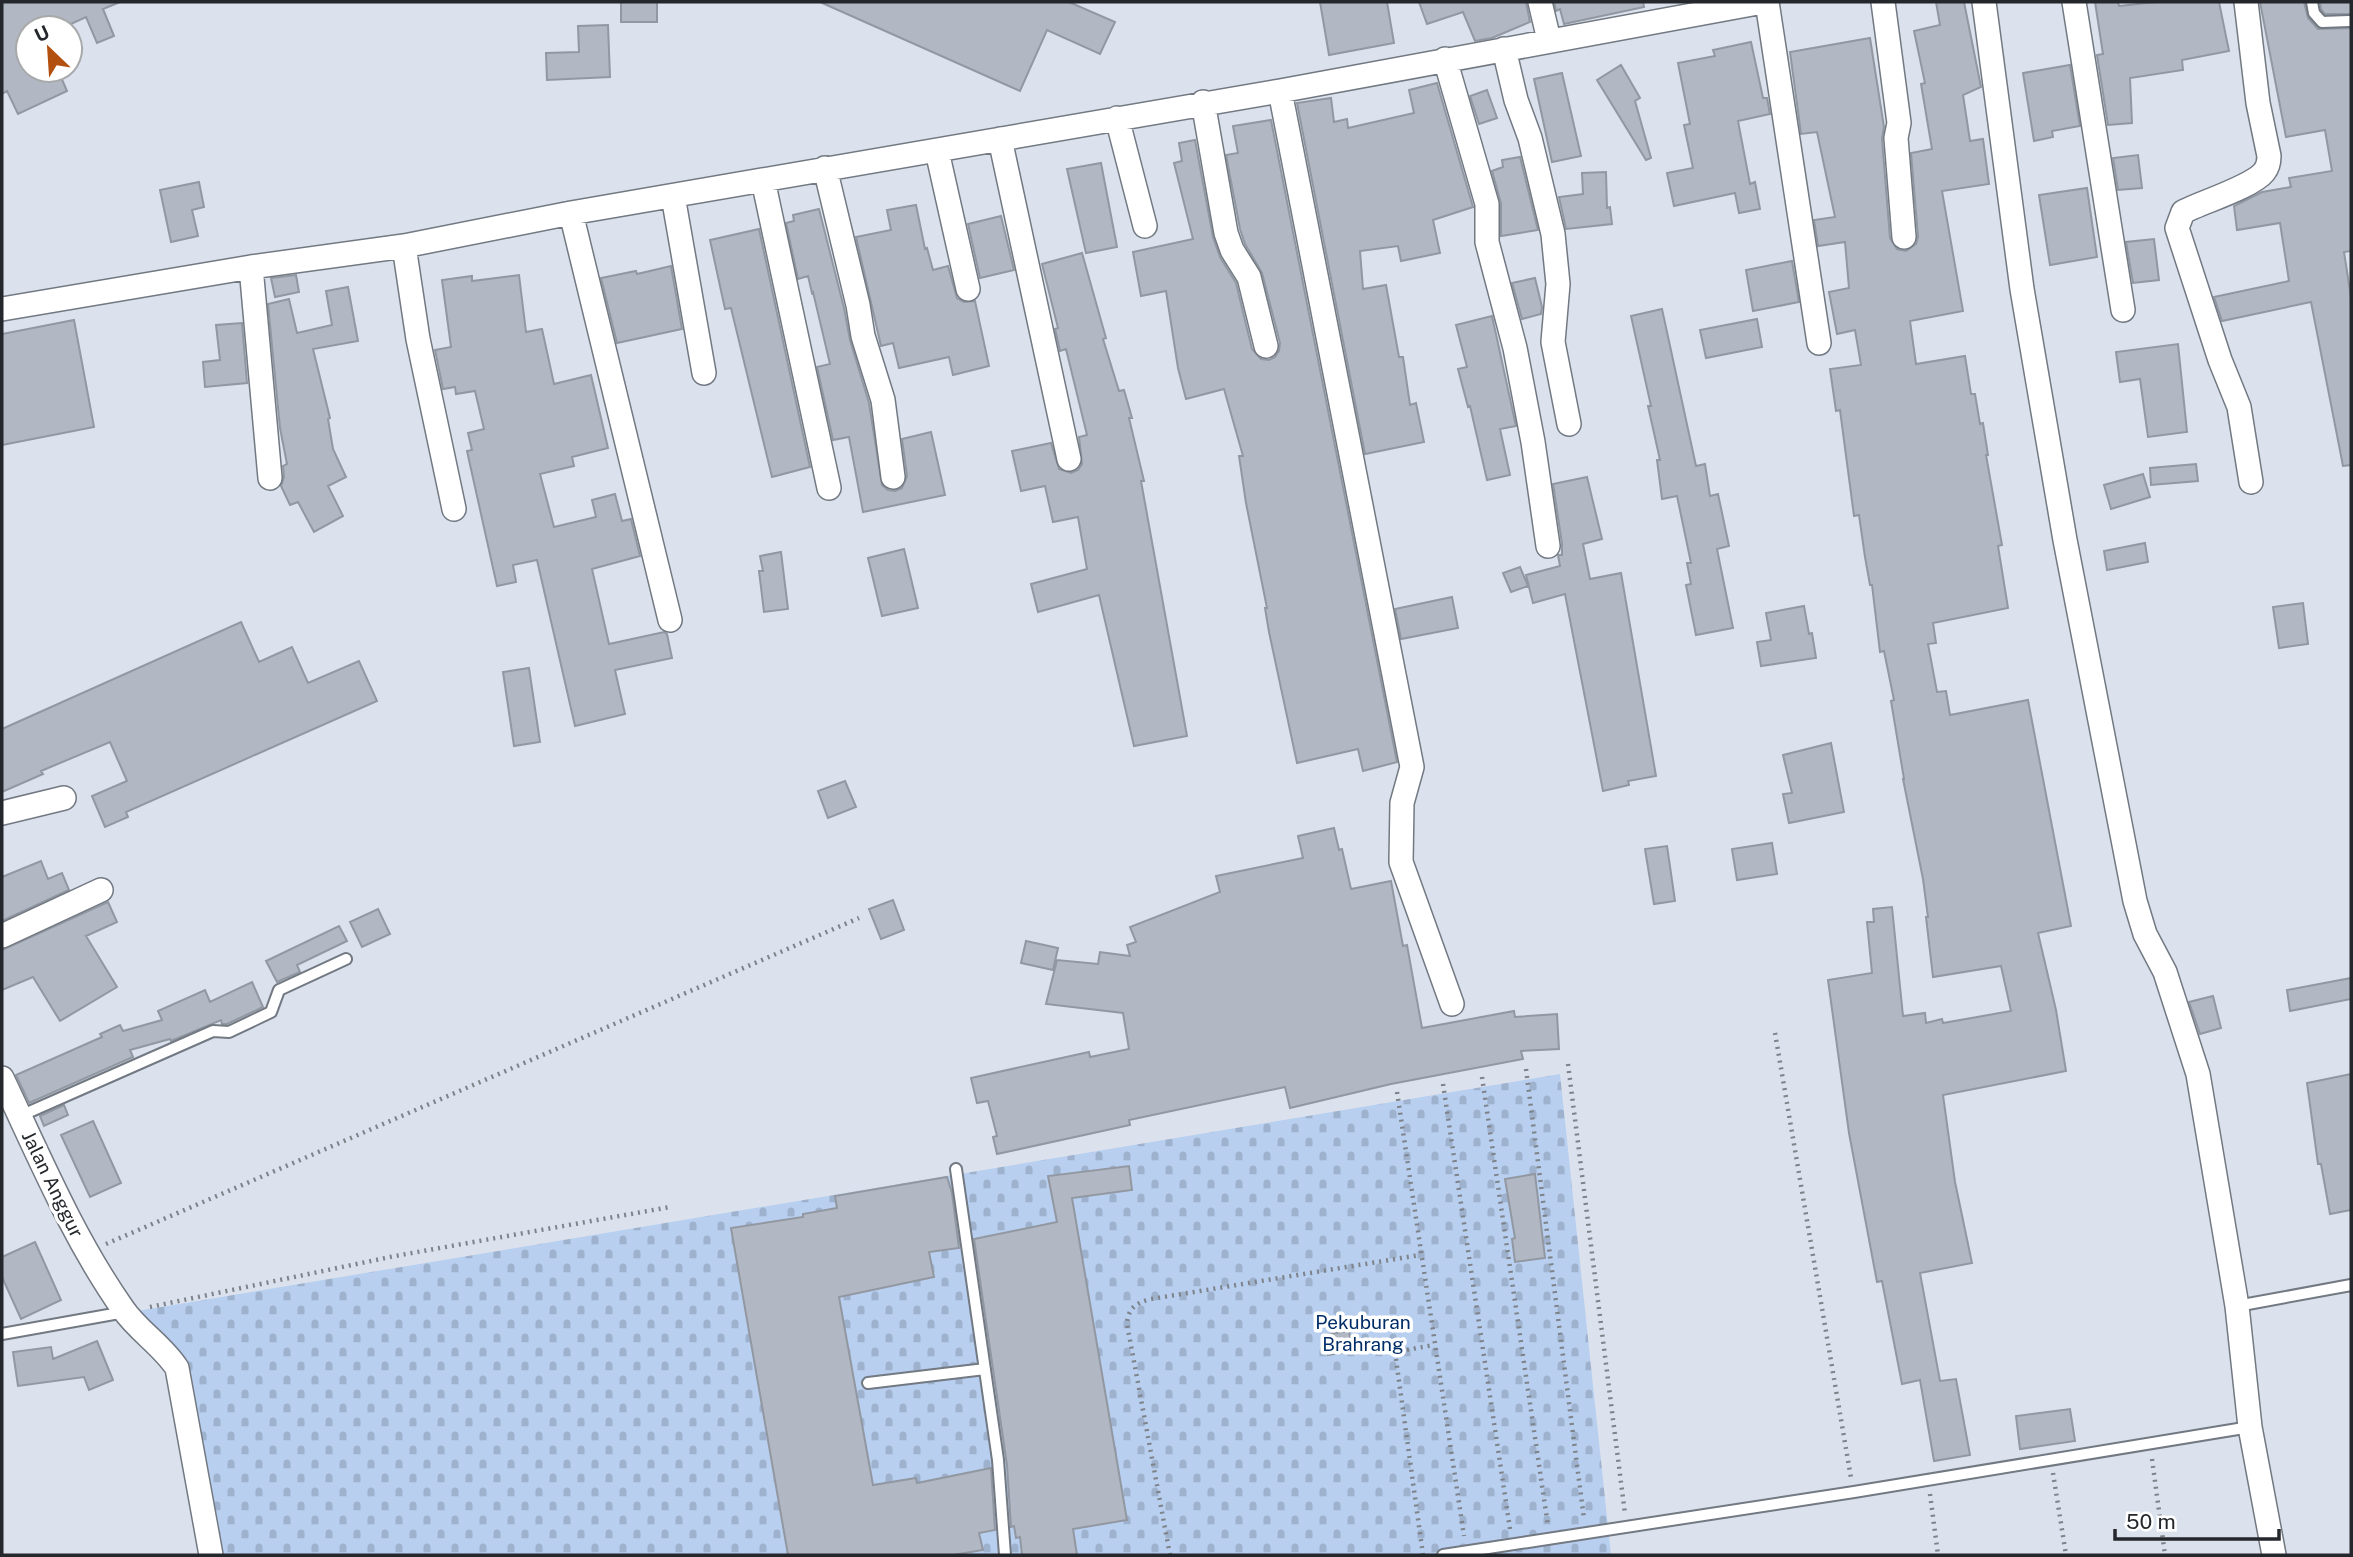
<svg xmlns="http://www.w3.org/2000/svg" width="2353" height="1557" font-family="'Public Sans',sans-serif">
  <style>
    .cemetery { fill: url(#cemetery-stones) }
    .building { fill: #b1b8c3; stroke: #9298a2; stroke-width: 2 }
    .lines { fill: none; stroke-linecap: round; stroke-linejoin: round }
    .service-casing { stroke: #727982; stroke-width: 14 }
    .minor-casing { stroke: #727982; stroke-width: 26 }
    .path { stroke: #7e838a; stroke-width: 4.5; stroke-dasharray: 2 5; stroke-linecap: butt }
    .service { stroke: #fff; stroke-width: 10 }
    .minor { stroke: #fff; stroke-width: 23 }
    .labels { text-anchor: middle; stroke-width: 7; stroke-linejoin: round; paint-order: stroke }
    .street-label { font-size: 19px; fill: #24272b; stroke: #fff }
    .park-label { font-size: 19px; fill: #002d68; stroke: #fff }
  </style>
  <defs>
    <pattern id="cemetery-stones" width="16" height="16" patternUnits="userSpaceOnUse" patternTransform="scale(1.75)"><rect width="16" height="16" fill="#b8cff0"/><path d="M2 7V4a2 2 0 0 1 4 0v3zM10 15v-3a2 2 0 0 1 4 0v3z" fill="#9eb2ce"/></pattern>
  </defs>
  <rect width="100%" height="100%" fill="#dbe2ed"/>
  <path class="cemetery" d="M1560 1074 1611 1555H224L192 1382 137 1311Z"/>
  <path class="building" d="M2 2H120L103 9 114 36 97 43 86 17 62 28H28V70H58L67 91 18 114 7 91 2 94Z
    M621 2H657V22H621Z
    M820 2H1069L1115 22 1100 54 1047 30 1020 91Z
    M1320 2H1387L1394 43 1329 55Z
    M1419 2H1526L1530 22 1492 38 1475 41 1463 12 1427 24Z
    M1554 2H1643L1644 7 1564 24 1560 9 1556 11Z
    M1936 2H1964L1981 87 1963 95 1970 141 1983 139 1989 184 1942 191 1963 311 1910 321 1916 364 1965 356 1971 394H1975L1980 424 1983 423 1988 455H1986L2002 545 1998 546 2008 608 1933 623 1936 643 1928 644 1937 692 1946 691 1950 715 2028 700 2071 926 2038 933 2056 1010 2066 1071 1943 1095 1955 1182 1972 1263 1920 1273 1940 1381 1956 1379 1970 1455 1934 1461 1920 1380 1902 1384 1882 1281 1877 1282 1849 1133 1828 980 1872 973 1867 922H1874L1873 909 1892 907 1903 1016 1925 1013 1926 1023 1942 1019 1943 1023 2011 1011 2001 966 1933 977 1926 917H1928L1923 879 1903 779H1904L1891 701 1894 700 1884 651 1880 652 1872 585H1870L1865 557 1859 515 1854 516 1840 410 1836 411 1830 369 1861 365 1855 330 1837 334 1829 292 1849 288 1845 242 1818 246 1814 220 1835 217 1817 132 1801 134 1790 52 1870 38 1884 127 1882 139 1890 238 1897 249 1906 251 1916 244 1918 237 1911 153 1932 149 1921 84 1925 83 1914 31 1940 25Z
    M2095 2H2118L2119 6 2157 2H2219L2229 51 2182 60 2183 70 2130 78 2132 123 2108 125 2097 55 2103 54Z
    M2260 2H2304L2308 18 2318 29 2351 28V251L2344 252 2351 297V465L2343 466 2311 302 2222 321 2214 297 2289 281 2280 223 2237 230 2234 206 2262 192 2291 187 2289 178 2332 171 2325 130 2286 137Z
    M2320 2H2351V14H2325L2321 9Z
    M608 25 610 77 547 80 546 53 579 52 578 26Z
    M1751 42 1763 98H1767L1770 114 1738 121 1750 184 1755 182 1760 209 1739 213 1735 193 1674 206 1667 173 1693 168 1684 125 1690 124 1678 63 1715 56 1713 50Z
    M1621 65 1640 98 1635 101 1651 158 1646 160 1597 80Z
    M2070 65 2080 126 2052 131 2053 137 2034 141 2023 73Z
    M1562 73 1581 156 1552 162 1534 79Z
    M1437 83 1473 207 1433 220 1440 253 1401 261 1398 246 1360 251 1363 289 1386 285 1399 357H1403L1410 405 1416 403 1424 442 1365 454 1297 103 1331 98 1334 122 1347 119 1348 128 1414 113 1409 90Z
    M1487 90 1497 118 1479 124 1470 96Z
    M1271 120 1397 762 1363 771 1358 749 1297 763 1269 632 1265 608H1267L1246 503 1239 456H1243L1224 389 1186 399 1178 368 1166 291 1141 296 1133 252 1193 239 1174 163 1182 161 1179 143 1195 140 1213 237 1220 257 1236 283 1252 349 1261 359 1269 360 1275 357 1279 351 1280 343 1262 273 1245 244 1240 229 1226 155 1238 153 1233 126Z
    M2138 155 2142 188 2118 190 2113 158Z
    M1520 157 1538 230 1501 236V204L1492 171 1503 167 1502 160Z
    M1101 163 1117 247 1086 253 1067 169Z
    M1606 172 1607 208 1610 207 1612 224 1566 229 1559 197 1583 194 1582 173Z
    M199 182 204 207 192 210 198 236 171 242 160 190Z
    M2087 188 2097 257 2050 265 2039 195Z
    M916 205 925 249 927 248 933 270 948 266 957 298 964 302 975 301 989 366 953 375 949 357 899 368 893 343 881 346 856 237 891 230 887 210Z
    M819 209 844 308 850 340 869 403 882 485 888 490 895 491 902 488 907 476 902 439 931 432 945 495 863 512 849 437 833 440 817 367 830 364 813 292 812 293 808 276 798 279 786 223 794 221 793 215Z
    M1001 216 1014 270 980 278 968 224Z
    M759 229 810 467 772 477 731 308 725 309 710 240Z
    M2154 239 2159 280 2133 283 2126 242Z
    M1082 253 1106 338 1103 339 1119 391 1124 390 1132 418H1129L1144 481H1141L1187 736 1134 746 1099 595 1038 612 1031 584 1087 569 1078 517 1053 522 1045 486 1021 491 1012 451 1051 443 1059 469 1071 473 1078 470 1082 464 1079 437 1087 435 1066 349 1060 351 1055 329 1058 328 1042 264Z
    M1792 261 1799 302 1753 311 1746 270Z
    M671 266 682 329 617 343 601 278 636 271 637 274Z
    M296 275 299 292 275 297 271 278Z
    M519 275 526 332 542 329 554 384 591 375 608 448 572 457 574 466 540 474 554 527 596 517 592 500 615 494 622 521 631 519 640 556 592 569 609 644 664 632 667 634 672 658 615 670 625 714 575 726 537 560 513 565 516 582 497 586 467 451 472 450 468 433 484 429 475 391 456 394 455 387 443 389 435 350 451 347 442 280 472 276V281Z
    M1535 278 1542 307 1541 314 1522 319 1512 283Z
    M348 287 358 341 313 349 330 418 328 419 333 449 346 477 328 486 343 516 314 532 298 502 290 505 281 486 284 477 283 466 287 464 280 428 268 304 289 299 297 333 332 325 326 291Z
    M1662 309 1696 466 1705 464 1710 496 1718 494 1729 546 1717 549 1733 628 1696 635 1686 585 1691 584 1687 563H1691L1677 496 1662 499 1657 460H1660L1648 406H1651L1631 316Z
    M1492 316 1516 426 1500 429 1510 475 1487 480 1470 406 1468 407 1458 369 1467 367 1456 325Z
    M1757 319 1762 347 1706 358 1700 330Z
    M74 320 94 427 2 445V334Z
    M242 323 247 383 205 387 203 362 220 360 216 325Z
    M2178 344 2187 432 2148 437 2140 379 2120 382 2116 352Z
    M2196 464 2198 481 2151 485 2150 468Z
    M2143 474 2150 497 2111 509 2104 485Z
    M1587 477 1602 539 1583 544 1590 579 1621 573 1656 776 1628 781 1629 785 1603 791 1565 594 1533 603 1526 575 1560 566 1558 555H1562V544L1553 484Z
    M2145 543 2148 562 2107 570 2104 551Z
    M904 549 918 608 882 616 868 558Z
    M781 552 788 609 764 612 759 571H763L760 556Z
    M1520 567 1528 586 1511 592 1503 573Z
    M1452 597 1458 628 1401 639 1395 609Z
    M2303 603 2308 644 2279 648 2273 607Z
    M1804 606 1809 634 1812 633 1816 658 1761 666 1757 642 1771 640 1766 613Z
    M241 622 259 662 292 647 308 683 359 661 377 701 126 812 128 817 105 827 92 796 127 781 110 742 41 771 43 774 2 792V729Z
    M529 668 540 742 514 746 503 672Z
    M1831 743 1844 812 1789 823 1783 794 1792 793 1783 755Z
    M845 781 856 807 828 818 818 791Z
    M1334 828 1339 850 1342 849 1351 889 1391 881 1403 946 1407 945 1422 1028 1514 1011 1515 1017 1557 1014 1559 1049 1521 1051 1523 1059 1391 1084 1290 1108 1285 1087 1129 1120 1130 1125 997 1154 993 1137 997 1136 988 1101 977 1103 971 1078 1089 1052 1090 1057 1129 1049 1123 1013 1046 1004 1057 960 1098 964 1100 952 1130 956 1127 945 1136 942 1130 927 1220 892 1216 876 1303 858 1298 836Z
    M1772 843 1777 874 1737 880 1732 849Z
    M1667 846 1675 901 1654 904 1645 849Z
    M41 861 48 879 62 873 69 890 2 921V877Z
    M893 900 904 930 881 939 869 909Z
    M108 902 117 922 86 936 117 987 60 1021 33 977 2 990V950Z
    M378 909 390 934 362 947 350 922Z
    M339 926 347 941 297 965 300 972 277 982 266 961Z
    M1026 941 1058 948 1053 970 1021 963Z
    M2351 978V999L2290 1011 2287 990Z
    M252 982 263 1007 227 1024H222L221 1020 171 1041 170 1039 130 1050 133 1057 29 1103 16 1075 102 1037 100 1034 120 1025 123 1031 162 1020 158 1011 205 990 210 1002Z
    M2213 996 2221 1028 2200 1034 2189 1002Z
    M2351 1074V1210L2330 1214 2321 1164H2318L2307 1083Z
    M64 1105 68 1115 44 1126 40 1116Z
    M93 1121 121 1183 90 1197 61 1135Z
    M1129 1166 1132 1190 1072 1198 1127 1520 1073 1529 1077 1555H1022L1020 1537 1016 1538 1014 1526 1011 1527 1007 1465 974 1239 1057 1222 1048 1176Z
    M1535 1174 1545 1258 1515 1262 1512 1239 1515 1238 1505 1179Z
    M947 1177 952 1193 959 1248 929 1252 934 1277 839 1297 873 1485 916 1478 917 1483 991 1468 995 1530 979 1533 983 1550 953 1555H788L731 1228 803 1217V1214L837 1208 835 1196Z
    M35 1242 61 1300 21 1319 2 1277V1257Z
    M1349 1331 1352 1351 1328 1355 1324 1335Z
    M97 1341 113 1380 89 1390 84 1377 18 1386 13 1352 51 1347 53 1359Z
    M2070 1409 2075 1441 2020 1449 2016 1416Z"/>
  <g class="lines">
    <g class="service-casing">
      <path id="service" d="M2312 2 2314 13 2322 22 2349 21
        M20 1116 213 1031 229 1032 271 1012 279 990 346 959
        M956 1169 998 1460 1005 1555
        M2237 1306 2351 1285
        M2 1334 125 1312
        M868 1383 985 1369
        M1443 1555 1854 1492 2250 1427"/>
    </g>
    <g class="minor-casing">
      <path id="minor" d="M1540 2 1549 40
        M1767 2 1819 343
        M1883 2 1899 123 1896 138 1904 237
        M1984 2 2022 289 2065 540 2135 901 2145 934 2165 972 2198 1074 2237 1306 2250 1427 2274 1555
        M2074 2 2123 310
        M2246 2 2258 103 2269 156C2269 162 2268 167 2264 172 2252 187 2202 202 2183 212L2177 228 2220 360 2239 407 2251 482
        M1504 49 1516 100 1530 138 1553 234 1558 284 1553 342 1569 424
        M1445 59 1487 204V242L1515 348 1533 442 1548 546
        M1280 91 1412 767 1402 803 1401 862 1452 1004
        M1203 102 1226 233 1232 250 1249 277 1266 346
        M1117 118 1145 226
        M1000 139 1069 459
        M937 151 968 289
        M825 168 858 305 863 336 883 400 893 477
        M763 180 829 488
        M673 196 704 373
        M571 213 670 620
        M404 246 418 339 454 509
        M251 267 270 478
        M2 309 251 267 404 246 571 213 1280 91 1763 2
        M2 813 64 798
        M2 936 101 890
        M2 1078C39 1156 73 1238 123 1309 138 1331 162 1345 177 1368L211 1555"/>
    </g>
    <path class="path" d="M1775 1033 1851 1478
      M1568 1064 1625 1514
      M1526 1069 1584 1519
      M1482 1077 1548 1526
      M1443 1084 1510 1529
      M1397 1092 1464 1536
      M106 1244 859 918
      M150 1307 395 1256 670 1207
      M2152 1459 2165 1555
      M2053 1473 2066 1555
      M1930 1494 1938 1555
      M1170 1555 1127 1324C1128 1308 1136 1303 1151 1299L1420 1255
      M1423 1555 1395 1352 1434 1345"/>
    <use href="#service" class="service"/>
    <use href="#minor" class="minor"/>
  </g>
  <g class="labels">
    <g class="street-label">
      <text transform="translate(53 1184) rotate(64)" y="7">Jalan Anggur</text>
    </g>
    <g class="park-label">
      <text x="1363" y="1329">Pekuburan<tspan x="1363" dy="22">Brahrang</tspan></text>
    </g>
  </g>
  <rect width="2353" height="1557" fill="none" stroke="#24272b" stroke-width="7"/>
  <g transform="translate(49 49) rotate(335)"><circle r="33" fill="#ffffff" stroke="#a7a9aa" stroke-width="2"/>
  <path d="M0-5L12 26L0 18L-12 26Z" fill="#b25010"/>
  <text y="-10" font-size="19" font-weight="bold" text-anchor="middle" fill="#24272b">U</text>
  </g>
  <path d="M2115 1529v10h164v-10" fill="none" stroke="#24272b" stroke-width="3.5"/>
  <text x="2126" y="1529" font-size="21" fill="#24272b" stroke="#ffffff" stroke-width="5" paint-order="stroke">50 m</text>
</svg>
